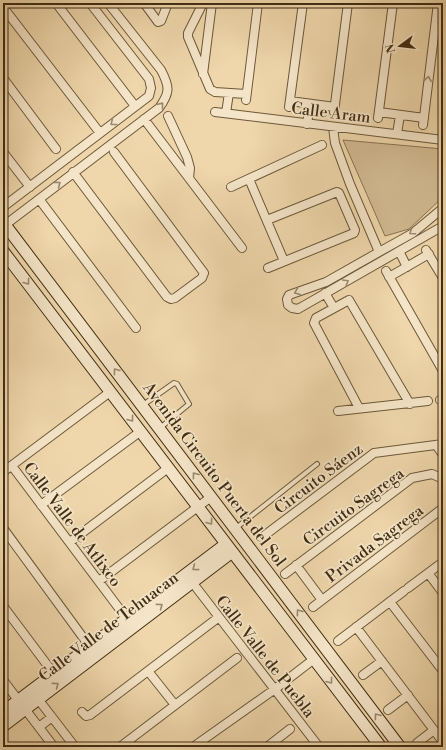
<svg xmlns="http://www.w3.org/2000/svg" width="446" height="750" font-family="'Libre Bodoni',serif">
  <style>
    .green { fill: #d1ba91; stroke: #897452 }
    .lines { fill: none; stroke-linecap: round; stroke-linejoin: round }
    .lane-casing { stroke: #6c583a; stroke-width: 6 }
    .street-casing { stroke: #6c583a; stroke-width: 10 }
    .secondary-casing { stroke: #412d14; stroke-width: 13 }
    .lane { stroke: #f5e5c8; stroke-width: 4 }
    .street { stroke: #f5e5c8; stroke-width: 8 }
    .secondary { stroke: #f5e5c8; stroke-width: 11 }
    .oneway { stroke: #9b896e }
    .labels { text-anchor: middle; stroke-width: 3.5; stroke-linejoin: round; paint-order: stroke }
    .street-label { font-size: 16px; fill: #412d14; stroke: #f5e5c8 }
  </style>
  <rect width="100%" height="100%" fill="#efd7ab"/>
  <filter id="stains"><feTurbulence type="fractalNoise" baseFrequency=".005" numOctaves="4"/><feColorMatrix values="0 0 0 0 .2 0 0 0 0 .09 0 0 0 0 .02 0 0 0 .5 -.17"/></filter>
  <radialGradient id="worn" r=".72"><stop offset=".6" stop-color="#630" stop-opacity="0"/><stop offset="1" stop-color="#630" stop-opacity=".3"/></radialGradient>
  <path class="green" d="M343 140 443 149V197L409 229 385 236Z"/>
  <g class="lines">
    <g class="lane-casing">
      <path id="lane" d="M143 405 174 383 177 384 189 404 160 428
        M236 528 317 464"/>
    </g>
    <g class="street-casing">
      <path id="street" d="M56 3 135 106
        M144 3 158 22 161 21 168 3
        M203 3 188 33V37L210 89 215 92 246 94
        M3 7 100 133
        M203 74 212 3
        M3 78 56 149
        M246 100 258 3
        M290 101 335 107
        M289 107 303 3
        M215 112 443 140
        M334 112 348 3
        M379 112 424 118
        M226 113 229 93
        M168 116 187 157 190 168 189 178
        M378 118 393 3
        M144 119 242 248
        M307 124 310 104
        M423 125 438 3
        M333 127 335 143 350 184 379 252
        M397 134 400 115
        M3 152 30 187
        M73 172 167 297 171 299 175 298 202 278 204 273 114 152
        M249 179 284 261
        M231 187 322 145
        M39 199 136 328
        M3 207 149 96 151 88 149 79 90 3
        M443 208 413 233 379 252 326 282 289 295 287 299 288 305 292 308 298 309 443 226
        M267 220 337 192 339 193 355 230 354 233 268 268
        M5 225 159 108C170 93 170 87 161 70L108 3
        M426 250 443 278
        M399 251 407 267
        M386 271 443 371
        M389 277 429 254
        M325 293 334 308
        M440 400H443
        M359 408 314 323 316 318 349 300 410 404
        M338 411 428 401
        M436 445 443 455
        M12 466 127 619
        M3 472 110 392
        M41 505 141 431
        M3 528 90 647
        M261 538 374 453 443 444
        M70 542 168 468
        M296 565 322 600
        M428 573 443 593
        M285 574 412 478 432 474 443 479
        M99 581 211 497
        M192 582 319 747
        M408 588 443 562
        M390 602 443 671
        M3 606 54 674
        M313 607 443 508
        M356 627 443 742
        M338 641 404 591
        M148 671 175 705
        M363 675 382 661
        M3 680 18 700
        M38 699 75 747
        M25 709 54 747
        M388 710 408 695
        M82 712 86 716 90 715 219 617
        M39 727 52 717
        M417 743 434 730
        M44 747 50 742
        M120 747 237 658
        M193 747 275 689 314 659
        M267 747 290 729"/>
    </g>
    <g class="secondary-casing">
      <path id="secondary" d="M3 222 400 747
        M3 251 381 747
        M3 712 226 544
        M3 726 232 552"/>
    </g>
    <use href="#lane" class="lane"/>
    <use href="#street" class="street"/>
    <use href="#secondary" class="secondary"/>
  </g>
  <defs><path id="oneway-chevron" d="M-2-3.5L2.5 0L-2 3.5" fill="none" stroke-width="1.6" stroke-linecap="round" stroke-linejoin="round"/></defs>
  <g class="oneway">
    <use href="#oneway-chevron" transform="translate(428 79) rotate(-83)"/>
    <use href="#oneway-chevron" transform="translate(161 105) rotate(-51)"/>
    <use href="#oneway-chevron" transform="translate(113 123) rotate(142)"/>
    <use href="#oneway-chevron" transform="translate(58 184) rotate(-37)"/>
    <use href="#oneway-chevron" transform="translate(412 232) rotate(145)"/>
    <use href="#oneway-chevron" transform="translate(27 282) rotate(53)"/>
    <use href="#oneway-chevron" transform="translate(346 282) rotate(-30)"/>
    <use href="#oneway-chevron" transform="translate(297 292) rotate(159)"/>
    <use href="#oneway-chevron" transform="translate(116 371) rotate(-127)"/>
    <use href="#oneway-chevron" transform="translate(131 419) rotate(53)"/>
    <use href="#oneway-chevron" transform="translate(195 475) rotate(-127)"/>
    <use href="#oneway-chevron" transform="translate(210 522) rotate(53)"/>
    <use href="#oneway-chevron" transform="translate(195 568) rotate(143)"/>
    <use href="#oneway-chevron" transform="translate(160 606) rotate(-37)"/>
    <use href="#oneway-chevron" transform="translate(299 612) rotate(-127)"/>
    <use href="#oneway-chevron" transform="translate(330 681) rotate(53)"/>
    <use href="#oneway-chevron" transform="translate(56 685) rotate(-37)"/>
    <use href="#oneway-chevron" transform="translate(377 716) rotate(-127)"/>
  </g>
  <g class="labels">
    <g class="street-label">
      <text transform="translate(331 112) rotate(7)" y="6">Calle Aram</text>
      <text transform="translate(215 474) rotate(53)" y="6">Avenida Circuito Puerta del Sol</text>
      <text transform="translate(318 478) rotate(-37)" y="6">Circuito Sáenz</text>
      <text transform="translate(353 506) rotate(-36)" y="6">Circuito Sagrega</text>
      <text transform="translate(73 524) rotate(53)" y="6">Calle Valle de Atlixco</text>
      <text transform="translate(374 543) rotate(-37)" y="6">Privada Sagrega</text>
      <text transform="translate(108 626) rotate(-37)" y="6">Calle Valle de Tehuacan</text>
      <text transform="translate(266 656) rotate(52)" y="6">Calle Valle de Puebla</text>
    </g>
  </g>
  <rect width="446" height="750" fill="none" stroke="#efd7ab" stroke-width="16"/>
  <rect x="4" y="4" width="438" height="742" fill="none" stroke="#412d14" stroke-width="2"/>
  <rect x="8" y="8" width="430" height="734" fill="none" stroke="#412d14"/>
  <g transform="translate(400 46) rotate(255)" stroke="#f5e5c8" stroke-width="3" paint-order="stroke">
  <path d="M0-3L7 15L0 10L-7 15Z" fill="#412d14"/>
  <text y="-6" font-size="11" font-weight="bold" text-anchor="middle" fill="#412d14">N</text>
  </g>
  <rect width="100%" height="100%" filter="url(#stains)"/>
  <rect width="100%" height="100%" fill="url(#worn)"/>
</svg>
